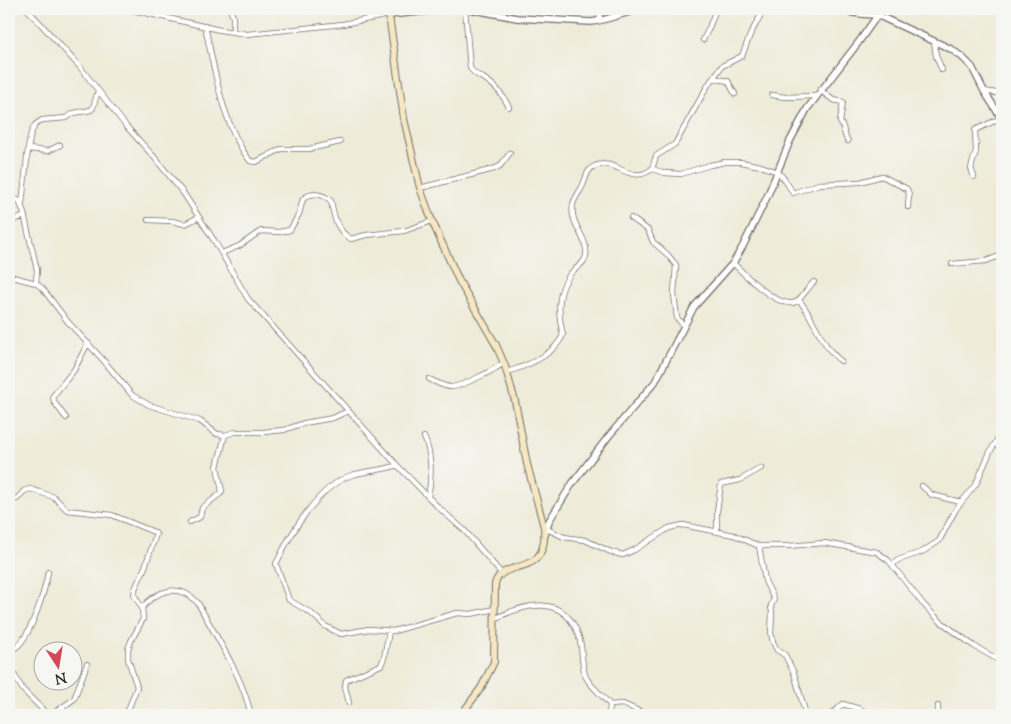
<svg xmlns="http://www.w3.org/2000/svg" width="1011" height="724" font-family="'Sorts Mill Goudy',serif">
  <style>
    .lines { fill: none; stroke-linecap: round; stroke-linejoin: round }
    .minor-casing { stroke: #6f6e68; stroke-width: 6 }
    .tertiary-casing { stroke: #6f6e68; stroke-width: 8 }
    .secondary-casing { stroke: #6f6e68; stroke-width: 8 }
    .minor { stroke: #fff; stroke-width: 4.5 }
    .tertiary { stroke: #fff; stroke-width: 5.5 }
    .secondary { stroke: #f7e8c3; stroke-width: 6 }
  </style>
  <rect width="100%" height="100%" fill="#f6f6f2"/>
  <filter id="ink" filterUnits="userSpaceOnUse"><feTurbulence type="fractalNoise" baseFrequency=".02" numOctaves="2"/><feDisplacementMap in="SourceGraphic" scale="10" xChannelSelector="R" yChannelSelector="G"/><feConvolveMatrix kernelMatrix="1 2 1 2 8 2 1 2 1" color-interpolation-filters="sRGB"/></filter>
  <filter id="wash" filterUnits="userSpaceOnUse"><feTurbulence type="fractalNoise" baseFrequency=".0096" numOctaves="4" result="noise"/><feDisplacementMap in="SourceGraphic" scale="20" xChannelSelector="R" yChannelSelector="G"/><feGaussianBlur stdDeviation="1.12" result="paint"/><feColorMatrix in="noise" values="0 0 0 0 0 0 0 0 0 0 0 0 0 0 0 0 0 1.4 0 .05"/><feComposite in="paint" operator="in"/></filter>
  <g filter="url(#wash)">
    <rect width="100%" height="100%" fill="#eeebd8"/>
  </g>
  <g filter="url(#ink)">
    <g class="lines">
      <g class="minor-casing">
        <path id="minor" d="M27 9 80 67 126 126 155 158 184 194 215 242 248 299 397 465 437 506 465 531 501 573
          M128 9 220 30 247 34 343 24 389 15
          M230 9 233 17V32
          M465 9 470 68C475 76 483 77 489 82 499 89 504 97 509 107
          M599 9 600 21
          M205 26C215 71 222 124 250 161L256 162 281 149H309L340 142
          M703 40 709 28 716 9
          M934 41 936 56 942 70
          M713 78 728 81 735 94
          M820 90 833 100 843 102 840 122C845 127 843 135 848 141
          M984 91 1002 94
          M772 95 785 97 815 96
          M28 149 48 151 60 145
          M652 169 665 173 681 174 710 165 725 162H740L761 166 778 172 785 180 793 193 819 184 860 182 882 176 907 189 909 194 908 207
          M974 177 971 168 976 151 975 130 1001 118
          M420 188 494 169 500 166 510 153
          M9 195 19 201 23 210 37 270 36 283 43 289 68 322 104 361 132 395 149 405 200 421 217 434 225 435 235 432H263L284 430 304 423 333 418 348 411
          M22 204 28 149 31 133 35 125 42 120 66 118 74 113 91 110 93 108 98 91
          M631 218 648 230 653 242 667 254 676 265 674 294 677 318 683 325
          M9 219 14 220 25 216
          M148 220 172 221 185 224 199 217
          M222 253 239 246 261 231 279 232 290 230 299 214 303 199C312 191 323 194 331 201 334 217 336 230 351 239L366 235 404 231 432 221
          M733 263C745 275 779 310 796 302 801 299 808 287 814 282
          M952 264 986 261 1002 255
          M9 276 36 283
          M799 300C815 319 821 346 841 361
          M507 372C527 366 554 355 563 335 558 314 556 292 571 273 576 267 584 265 586 256 589 238 569 224 573 205 574 198 580 192 583 185 586 178 587 169 595 166 616 157 630 186 652 169L656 156 675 144 708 85 722 66 742 56 750 35 764 9
          M429 379C436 382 444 387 451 387 460 387 498 369 504 362
          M66 418 54 402 53 396 74 370 88 343
          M424 437C432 454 432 478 428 497
          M397 465C383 471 367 470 352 475 319 485 290 534 276 564L289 600 311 613 325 626 341 634 369 629 394 631 457 613 471 614 495 609
          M922 486 932 495 961 502
          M9 497 17 499 24 491 30 489 54 497 67 510 112 515 154 532 156 534 145 567 135 589 134 595 142 608 143 619 131 641 128 649V659L137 687 126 715
          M190 522 200 517 202 508 220 494 222 491 217 467 225 435
          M547 529 564 537 585 540 611 552 623 555 634 550 669 528 683 525 734 535 759 546H789L824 543 877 552 889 561 923 604 940 621 974 646 1002 662
          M717 530V511L721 484 740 480 761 468
          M759 546 765 581 774 599 771 606 772 613 771 633 773 642 777 650 785 655 794 673 806 715
          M892 565 898 560 922 552 939 541 956 509 976 484 990 452 1002 432
          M142 608C158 589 179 583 198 603 217 639 242 675 251 715
          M496 618C528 603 565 594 579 637 583 649 581 663 585 675 589 686 603 695 610 705L609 715
          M9 652C12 650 16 648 19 645 32 631 45 591 48 572
          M9 666 23 690 48 715
          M349 703 345 687 346 680 381 665 384 658 389 631
          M610 705 623 704 648 715
          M938 706V715
          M51 715 74 699 87 664
          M831 715 843 704 860 709 869 715"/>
      </g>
      <g class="tertiary-casing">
        <path id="tertiary" d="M469 9 517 18 591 22C609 20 624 12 642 9
          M824 9 861 14 877 15 951 49 962 57 972 67 984 91 1002 119
          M389 15 450 9
          M545 535 549 521 572 484 608 437 655 382 694 307 733 263 743 246 767 197 790 141 807 109 858 43 882 9"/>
      </g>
      <g class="secondary-casing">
        <path id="secondary" d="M388 9 404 119 420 188 432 221 459 281 496 345 505 366 515 401 527 464 544 527C549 581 502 556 495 584L494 662 481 688 461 715"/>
      </g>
      <use href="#minor" class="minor"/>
      <use href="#tertiary" class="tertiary"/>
      <use href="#secondary" class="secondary"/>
    </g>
  </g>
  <rect width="1011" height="724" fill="none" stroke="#f6f6f2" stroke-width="30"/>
  <g transform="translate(58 666) rotate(168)"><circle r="24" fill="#f6f6f2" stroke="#a5a5a2"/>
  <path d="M0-4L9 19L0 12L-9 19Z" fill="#d1495b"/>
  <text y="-8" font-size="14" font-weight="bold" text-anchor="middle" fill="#2b2b2b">N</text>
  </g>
</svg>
